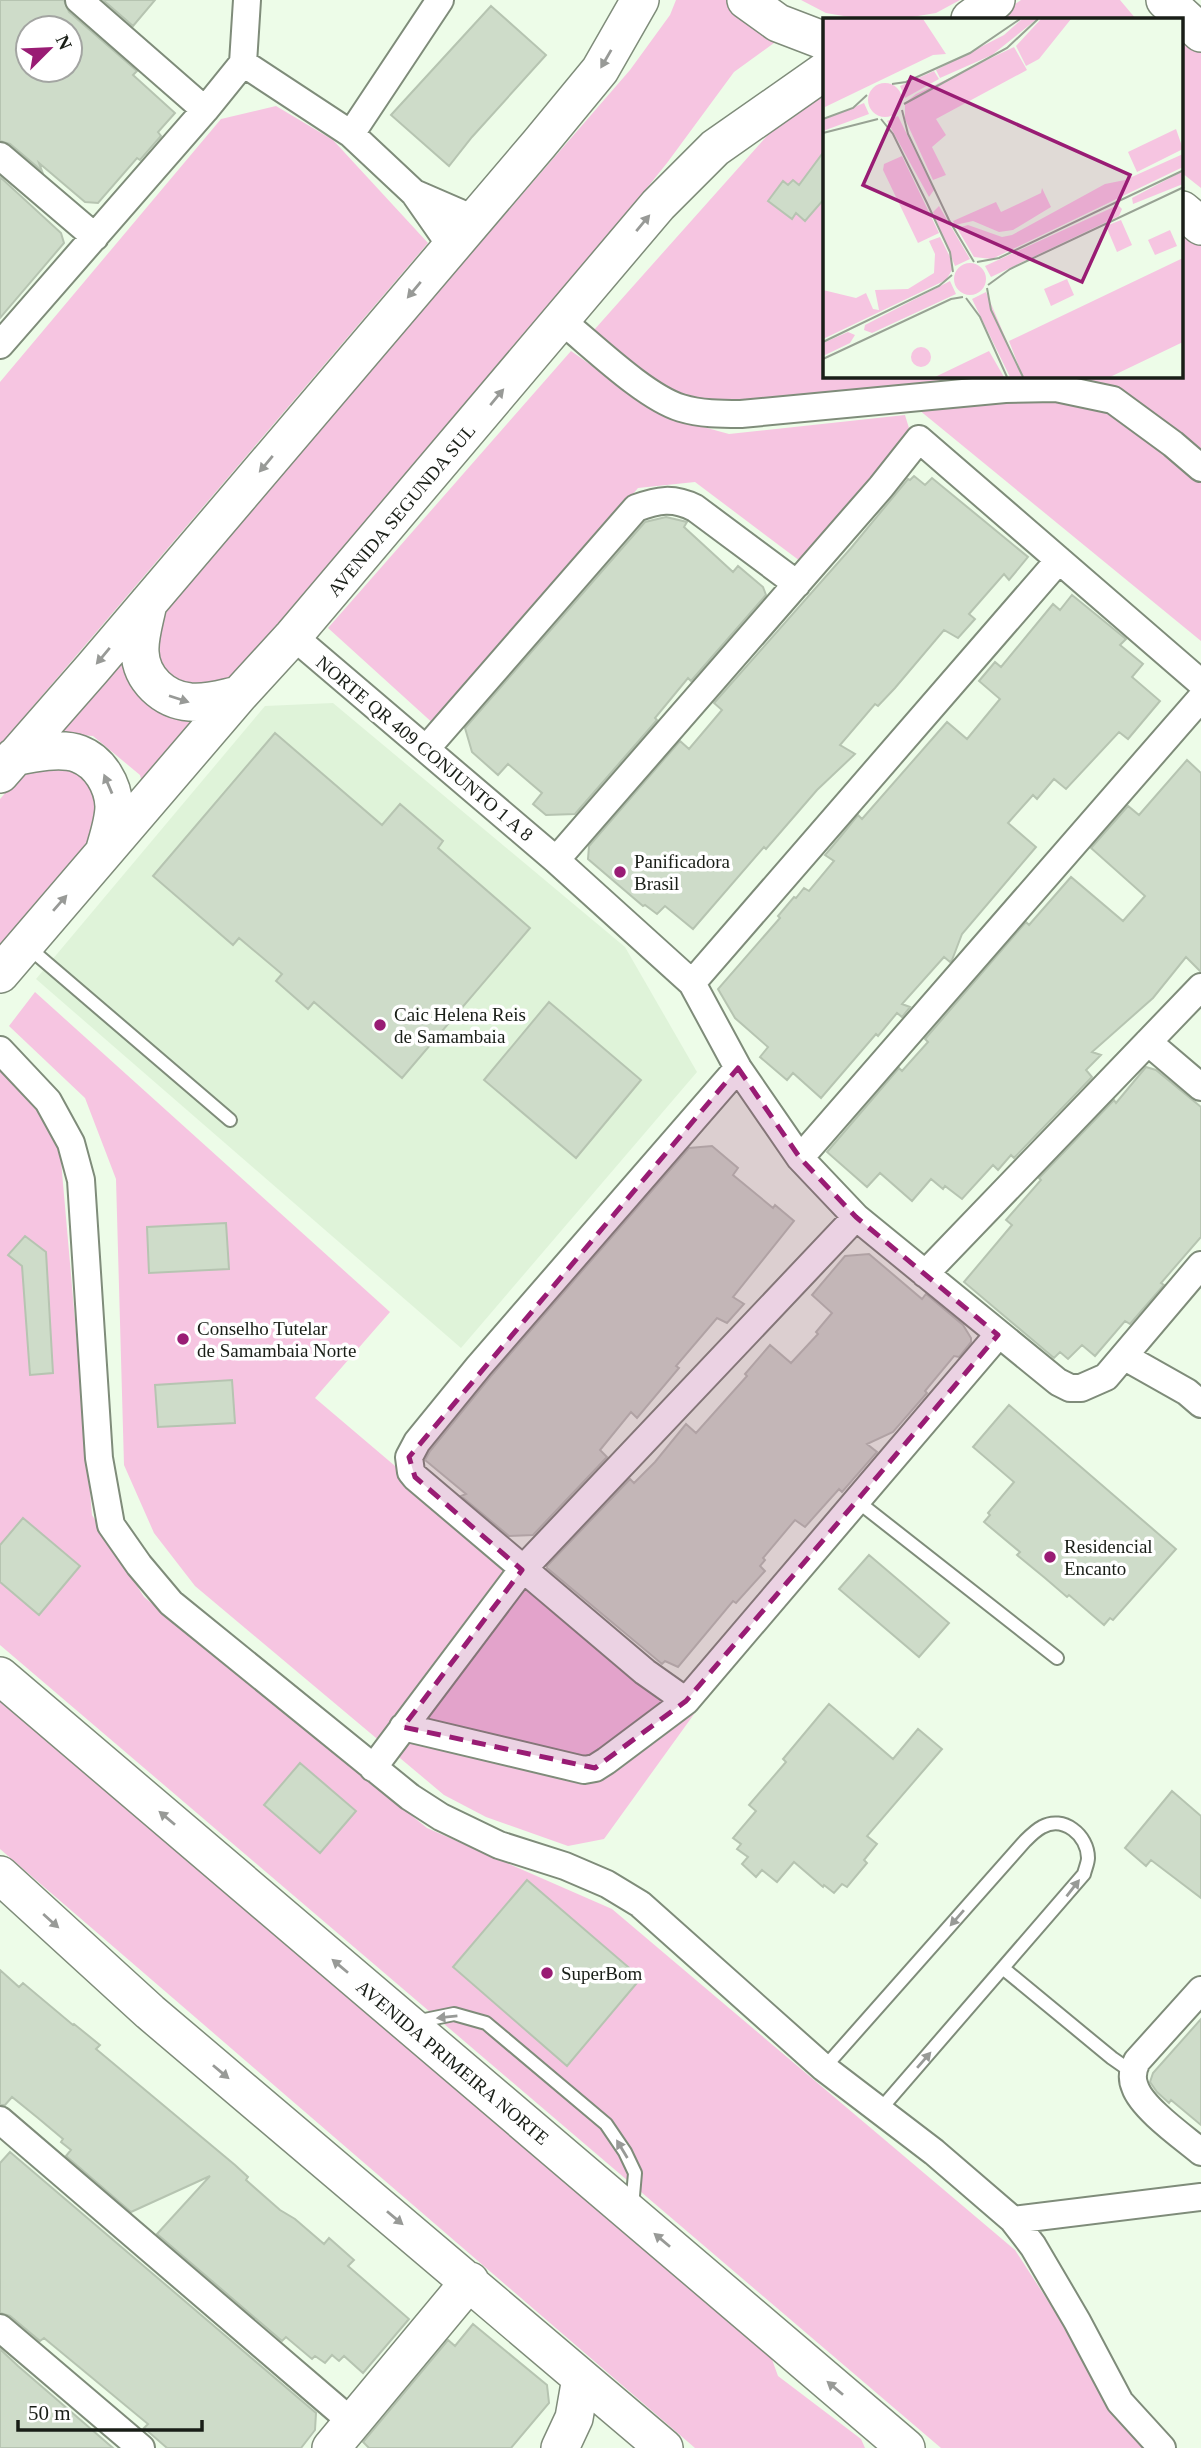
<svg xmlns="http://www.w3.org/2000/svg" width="1201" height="2448" font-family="'Times New Roman',serif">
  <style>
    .built { fill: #dff3d9 }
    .green { fill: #f6c5e1 }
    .building { fill: #cedcc9; stroke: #b6c4b1; stroke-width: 2; fill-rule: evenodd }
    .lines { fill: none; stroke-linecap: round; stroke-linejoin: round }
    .lane-casing { stroke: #7f8c7a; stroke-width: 16 }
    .street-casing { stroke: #7f8c7a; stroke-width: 30 }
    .secondary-casing { stroke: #7f8c7a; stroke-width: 40 }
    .lane { stroke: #fff; stroke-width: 12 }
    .street { stroke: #fff; stroke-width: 26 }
    .secondary { stroke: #fff; stroke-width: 37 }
    .oneway { fill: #989a97 }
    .marked { fill: #991c74; fill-opacity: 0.2; stroke: #991c74; stroke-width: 5; stroke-dasharray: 14 9; stroke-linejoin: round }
    .poi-dot { fill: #991c74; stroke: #fff; stroke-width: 2.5 }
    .labels { text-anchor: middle; stroke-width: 7; stroke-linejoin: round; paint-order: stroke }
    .street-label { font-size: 19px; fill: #191e17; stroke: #fff }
    .poi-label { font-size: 19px; fill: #191e17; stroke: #fff; text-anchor: start }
    .inset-road { fill: none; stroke: #98a394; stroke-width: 2 }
    .view { fill: #991c74; fill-opacity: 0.15; stroke: #991c74; stroke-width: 3.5 }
    .inset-edge { fill: none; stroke: #191e17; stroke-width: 3.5 }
  </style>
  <rect width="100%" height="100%" fill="#edfce8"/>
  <path class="built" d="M333 703 625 947 697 1072 461 1348 36 979 265 706Z"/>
  <path class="green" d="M676 0H729L785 35 734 72 667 163 246 685 193 693 159 669 161 611 630 70 670 15Z
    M801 0H960L936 13 900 19H861L826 13Z
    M1021 0H1120L1136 19H994Z
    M1182 30 1201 46V188L1182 173Z
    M825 89V376H1182V209L1201 225V641L913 405 730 427 578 348 790 110Z
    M276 106 333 140 428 243 0 745V382L221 119Z
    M571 351 663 416 729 434 905 415 915 448 808 567 695 482 638 488 436 726 328 628Z
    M130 640 140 685 223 715 148 805 140 775 93 736 54 733Z
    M35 759 73 762 114 799 116 831 0 968V799Z
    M35 992 390 1312 315 1398 667 1697 715 1685 604 1839 568 1846 486 1817 444 1795 195 1586 154 1533 124 1465 116 1179 85 1098 9 1026Z
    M0 1064 38 1102 60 1149 92 1515 144 1597 427 1828 612 1909 1015 2250 1129 2426 1152 2448H941L0 1645Z
    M0 1694 766 2343 778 2376 861 2439 865 2448H695L0 1849Z"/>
  <path class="building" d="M0 0H64L69 12 137 71 133 75 175 113 158 132 161 136 140 160 137 158 98 203 85 202 39 163 42 171 10 144 0 141ZM28 28H70V70H28Z
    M103 0H155L133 26Z
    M491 6 546 55 472 137 449 166 391 115Z
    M825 150V198L805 221 796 213 792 219 768 201 783 181 788 185 793 180 799 185Z
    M0 177 61 233 64 243 0 318Z
    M914 476 925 485 932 478 1028 557 1009 580 1004 574 969 614 975 619 958 638 944 630 895 688 878 706 875 704 840 745 855 754 817 790 766 849 764 847 693 929 665 906 657 914 645 905 643 906 588 859 589 846 680 741 689 749 722 710 714 703 851 548 908 479 910 480Z
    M666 517 687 522 684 527 733 572 738 566 763 587 766 595 691 681 688 678 655 718 657 720 575 814 546 815 533 804 542 793 508 764 498 775 472 752 465 728 645 522Z
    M1072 595 1126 639 1120 645 1143 664 1132 677 1160 701 1128 739 1119 732 1066 789 1054 779 1037 799 1033 795 1008 823 1036 847 962 934 952 960 950 962 944 957 902 1004 910 1007 902 1017 897 1013 878 1036 876 1034 821 1098 793 1073 787 1080 760 1057 768 1047 735 1018 718 989 780 918 778 916 794 897 796 898 804 888 809 891 834 861 825 855 841 836 858 815 862 819 947 722 967 739 1000 699 979 681 995 662 1001 667 1053 604 1060 610Z
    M275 733 382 825 400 804 443 841 438 848 530 928 402 1078 314 1002 308 1009 276 981 282 974 239 938 233 945 153 876Z
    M1187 760 1201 773V972L1186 957 1153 998 1092 1052 1101 1055 1086 1070 1092 1077 1014 1158 1011 1155 998 1170 993 1165 962 1199 945 1186 943 1189 931 1179 912 1201 880 1173 867 1187 827 1152 899 1068 902 1071 928 1042 925 1039 1026 922 1029 925 1071 877 1123 921 1145 896 1091 848 1128 806 1139 815Z
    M549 1002 641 1080 576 1158 484 1080Z
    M1146 1067 1156 1070 1201 1107V1237L1161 1283 1164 1285 1130 1324 1125 1321 1095 1356 1082 1345 1068 1359 1060 1352 1054 1358 964 1282 1012 1225 1006 1220 1041 1180 1039 1178 1114 1100 1116 1103Z
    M712 1146 738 1168 733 1175 773 1208 775 1205 794 1221 733 1297 744 1304 727 1323 717 1318 676 1366 679 1368 637 1418 631 1412 600 1450 607 1457 533 1535 509 1536 461 1496 466 1494 425 1460 430 1451 491 1376 689 1148Z
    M226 1223 229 1269 149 1273 147 1227Z
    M25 1236 46 1252 53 1373 30 1375 22 1266 8 1255Z
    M869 1254 922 1299 926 1294 963 1325 971 1338V1342L959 1357 954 1356 925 1391 927 1393 893 1432 867 1444 877 1452 842 1492 839 1489 805 1527 795 1520 763 1558 765 1560 760 1566 765 1571 736 1603 733 1601 678 1667 665 1661 662 1664 547 1568V1566L630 1479 634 1483 655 1462 686 1424 696 1433 747 1376 745 1374 770 1345 791 1363 818 1334 816 1332 832 1313 812 1295 845 1256Z
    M232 1380 235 1423 158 1427 155 1385Z
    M1009 1405 1176 1549 1113 1620 1110 1618 1104 1625 1069 1595 1067 1597 1045 1578 1017 1555 1020 1552 984 1522 990 1515 988 1513 1014 1482 973 1447Z
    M23 1518 80 1566 39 1615 0 1582V1545Z
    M869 1555 949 1623 919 1657 839 1589Z
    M829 1704 893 1759 918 1729 942 1749 867 1836 877 1844 864 1860 867 1863 847 1887 842 1884 834 1893 824 1885 823 1887 794 1862 777 1882 762 1870 756 1877 742 1864 748 1857 737 1849 741 1844 733 1838 756 1811 749 1805 786 1762 783 1759Z
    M300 1763 356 1811 320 1853 264 1805Z
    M1172 1791 1201 1816V1898L1151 1860 1146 1866 1125 1848Z
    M527 1880 641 1978 567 2066 453 1967Z
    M0 1970 19 1987 23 1983 73 2025 74 2024 100 2045 96 2049 235 2165 248 2177 246 2180 280 2210 295 2219 324 2244 329 2238 354 2260 348 2266 409 2319 363 2373 344 2356 339 2361 332 2355 325 2363 315 2356 312 2359 286 2337 282 2341 157 2234 210 2176 131 2212 66 2156 71 2150 61 2142 63 2139 38 2118 12 2097 5 2105H0Z
    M1201 2019V2125L1171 2100 1169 2103 1157 2092 1150 2082 1153 2073Z
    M10 2152 316 2413 315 2430 301 2448H167L144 2428 148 2424 44 2338 40 2341 10 2316 0 2313V2163Z
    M473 2324 547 2385 549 2403 511 2448H369L363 2442 448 2340 455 2346Z
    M0 2349 18 2366 113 2448H0Z"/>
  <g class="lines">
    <g class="lane-casing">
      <path id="lane" d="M28 947 230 1120
        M857 1501 1057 1658
        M1004 1969 1112 2058 1132 2072
        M415 2022 454 2014 486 2023 606 2124 625 2152 635 2173 632 2207
        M824 2068 1025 1841C1030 1836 1036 1830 1042 1827 1063 1815 1088 1835 1088 1858 1088 1863 1085 1869 1084 1874L879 2111"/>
    </g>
    <g class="street-casing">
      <path id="street" d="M79 0 205 110
        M243 63 351 134 414 193 451 246
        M351 134 440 0
        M0 156 95 237
        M414 193 474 219
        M562 321C593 346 645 397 681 408 701 414 721 414 741 414L1005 389 1056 388 1113 400 1173 444 1201 468
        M0 345 205 110 243 63 247 0
        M293 636 556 860
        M1201 683 919 439 881 487 556 860 692 983 738 1068 800 1158 856 1217 1058 1382 1070 1388H1081L1106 1377 1201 1265
        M426 749 636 508C658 500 673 497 695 508L797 584
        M692 983 1059 560
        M1148 1042 1201 1087
        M0 1050 48 1101 71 1143 81 1180 99 1458 111 1525 139 1565 171 1603 410 1797 441 1817 499 1845 565 1866 607 1884 640 1904 824 2068 934 2152 1013 2220 1033 2246 1077 2321 1120 2402 1162 2448
        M738 1068 479 1366 417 1442 409 1457 411 1472 415 1477 645 1672 686 1701 998 1335
        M800 1158 1201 698
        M925 1274 1201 987
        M1125 1357 1187 1392 1201 1404
        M403 1727 584 1770 595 1768 606 1761 686 1701
        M373 1768 522 1570 856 1217
        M1201 1990 1137 2061C1133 2069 1131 2078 1135 2087 1142 2108 1183 2137 1201 2152
        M0 2120 352 2422
        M1013 2220 1201 2197
        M0 2328 141 2448"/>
    </g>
    <g class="secondary-casing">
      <path id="secondary" d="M746 0 778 23 825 41
        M1165 0 1201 33
        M970 19 996 0
        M1182 210 1201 226
        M148 603C145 619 139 637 140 652 141 679 164 700 190 702 206 704 224 698 239 695
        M14 757C33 753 61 747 79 754 100 762 113 785 114 806 114 820 109 835 105 849
        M0 774 92 669 539 144 600 70 640 0
        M0 974 239 695 293 636 658 205 715 148 825 71
        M0 1676 906 2448
        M0 1875 150 2012 664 2448
        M331 2448 470 2281
        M560 2448 574 2418 581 2378"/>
    </g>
    <use href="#lane" class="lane"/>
    <use href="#street" class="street"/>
    <use href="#secondary" class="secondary"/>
  </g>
  <defs><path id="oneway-solid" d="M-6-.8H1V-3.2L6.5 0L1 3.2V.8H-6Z" transform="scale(1.75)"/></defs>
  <g class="oneway">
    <use href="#oneway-solid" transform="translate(606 59) rotate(120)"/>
    <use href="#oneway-solid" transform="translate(643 223) rotate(-50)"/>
    <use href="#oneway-solid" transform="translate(414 290) rotate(130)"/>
    <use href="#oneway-solid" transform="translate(497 397) rotate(-50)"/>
    <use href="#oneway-solid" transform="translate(266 464) rotate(130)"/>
    <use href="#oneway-solid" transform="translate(103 656) rotate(130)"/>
    <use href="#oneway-solid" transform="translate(179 699) rotate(18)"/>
    <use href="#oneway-solid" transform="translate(108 784) rotate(-113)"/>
    <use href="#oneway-solid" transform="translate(60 903) rotate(-49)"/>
    <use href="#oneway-solid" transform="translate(167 1818) rotate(-140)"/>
    <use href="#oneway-solid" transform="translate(1073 1888) rotate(-52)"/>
    <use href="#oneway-solid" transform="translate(957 1918) rotate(131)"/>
    <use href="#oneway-solid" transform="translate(51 1921) rotate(42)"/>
    <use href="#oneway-solid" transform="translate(340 1966) rotate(-140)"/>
    <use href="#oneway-solid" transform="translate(447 2017) rotate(174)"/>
    <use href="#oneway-solid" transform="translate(924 2060) rotate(-49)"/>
    <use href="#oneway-solid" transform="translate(221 2072) rotate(40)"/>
    <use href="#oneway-solid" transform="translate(622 2149) rotate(-121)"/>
    <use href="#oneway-solid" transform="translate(395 2218) rotate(40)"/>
    <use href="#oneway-solid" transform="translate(662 2240) rotate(-140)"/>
    <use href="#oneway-solid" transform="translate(835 2388) rotate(-140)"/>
  </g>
  <path class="marked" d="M738 1068 800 1158 856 1217 998 1335 686 1701 595 1768 403 1727 522 1570 415 1477 409 1457Z"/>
  <g class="poi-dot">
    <circle cx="620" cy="872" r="7"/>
    <circle cx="380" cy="1025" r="7"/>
    <circle cx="183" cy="1339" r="7"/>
    <circle cx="1050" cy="1557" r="7"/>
    <circle cx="547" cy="1973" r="7"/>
  </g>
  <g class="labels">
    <g class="street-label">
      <text transform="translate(401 510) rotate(-50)" y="7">AVENIDA SEGUNDA SUL</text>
      <text transform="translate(425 748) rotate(40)" y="7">NORTE QR 409 CONJUNTO 1 A 8</text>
      <text transform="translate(453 2062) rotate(40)" y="7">AVENIDA PRIMEIRA NORTE</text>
    </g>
    <g class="poi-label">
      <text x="634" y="868">Panificadora<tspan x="634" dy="22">Brasil</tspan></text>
      <text x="394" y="1021">Caic Helena Reis<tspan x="394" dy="22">de Samambaia</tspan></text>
      <text x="197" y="1335">Conselho Tutelar<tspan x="197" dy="22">de Samambaia Norte</tspan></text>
      <text x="1064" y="1553">Residencial<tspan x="1064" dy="22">Encanto</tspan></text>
      <text x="561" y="1980">SuperBom</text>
    </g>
  </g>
  <g transform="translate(823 18)">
    <rect width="360" height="360" fill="#edfce8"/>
    <path d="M0 1H100L123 36 110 37 2 89ZM199 1H214L169 37 117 60 113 52 181 17ZM218 1H248L216 41 203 48 193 28ZM191 29 204 52 113 101 123 117 109 129 123 157 110 162 82 101V85L93 76ZM111 53 116 61 82 80 77 68ZM45 82a17 17 0 1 1 34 0a17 17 0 1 1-34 0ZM41 85 46 96 0 113V102ZM75 98 111 172 106 179 64 103ZM353 111 360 131 314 154 305 134ZM360 136V149L169 241 151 239 134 210 145 207 179 219 189 217 282 166 302 162ZM79 138 116 215 95 225 60 152 61 146ZM360 153V166L310 186 309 180ZM219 170 228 189 190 212 176 214 150 203 132 207 130 203 173 184 178 194 218 175ZM295 187 299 191 296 198 168 259 162 248ZM116 188 147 241 132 248 110 194ZM298 202 309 227 294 234 283 208ZM347 212 354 228 332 237 325 222ZM117 219 128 241 129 252 123 262 0 321V272L33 280 43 275 50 291 56 292 52 272 85 271 111 255 112 236 106 223ZM360 240V324L287 359H200L186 323ZM131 261a16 16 0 1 1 32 0a16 16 0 1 1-32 0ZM244 261 251 277 228 288 221 271ZM127 263 133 276 49 315 41 312 42 307ZM163 274 199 359H187L149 281ZM25 314 32 317 27 325 0 338V325ZM88 339a10 10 0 1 1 20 0a10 10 0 1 1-20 0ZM166 333 181 359H112Z" fill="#f6c5e1"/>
    <path class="inset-road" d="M69 66 83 64 147 35 197 1M81 86 184 30 215 1M79 92 85 116 126 202 151 244M0 101 30 90 44 77M58 101 70 116 104 185 127 234 130 254M0 115 55 101M154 244 176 240 361 152M165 267 187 251 361 169M164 270 168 292 200 359M143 280 157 299 184 359M0 324 116 268 129 257M0 341 128 281 140 279"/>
    <path class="view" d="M88 59 307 157 259 264 40 167Z"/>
    <rect width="360" height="360" class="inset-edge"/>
  </g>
  <g transform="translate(49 49) rotate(66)"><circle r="33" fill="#ffffff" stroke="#a3a5a2" stroke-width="2"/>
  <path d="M0-5L12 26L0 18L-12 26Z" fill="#991c74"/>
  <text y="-10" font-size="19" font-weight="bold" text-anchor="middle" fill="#191e17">N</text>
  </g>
  <path d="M18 2420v10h184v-10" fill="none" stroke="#191e17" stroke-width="3.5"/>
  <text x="28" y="2420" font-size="21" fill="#191e17" stroke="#ffffff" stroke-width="5" paint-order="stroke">50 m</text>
</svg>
